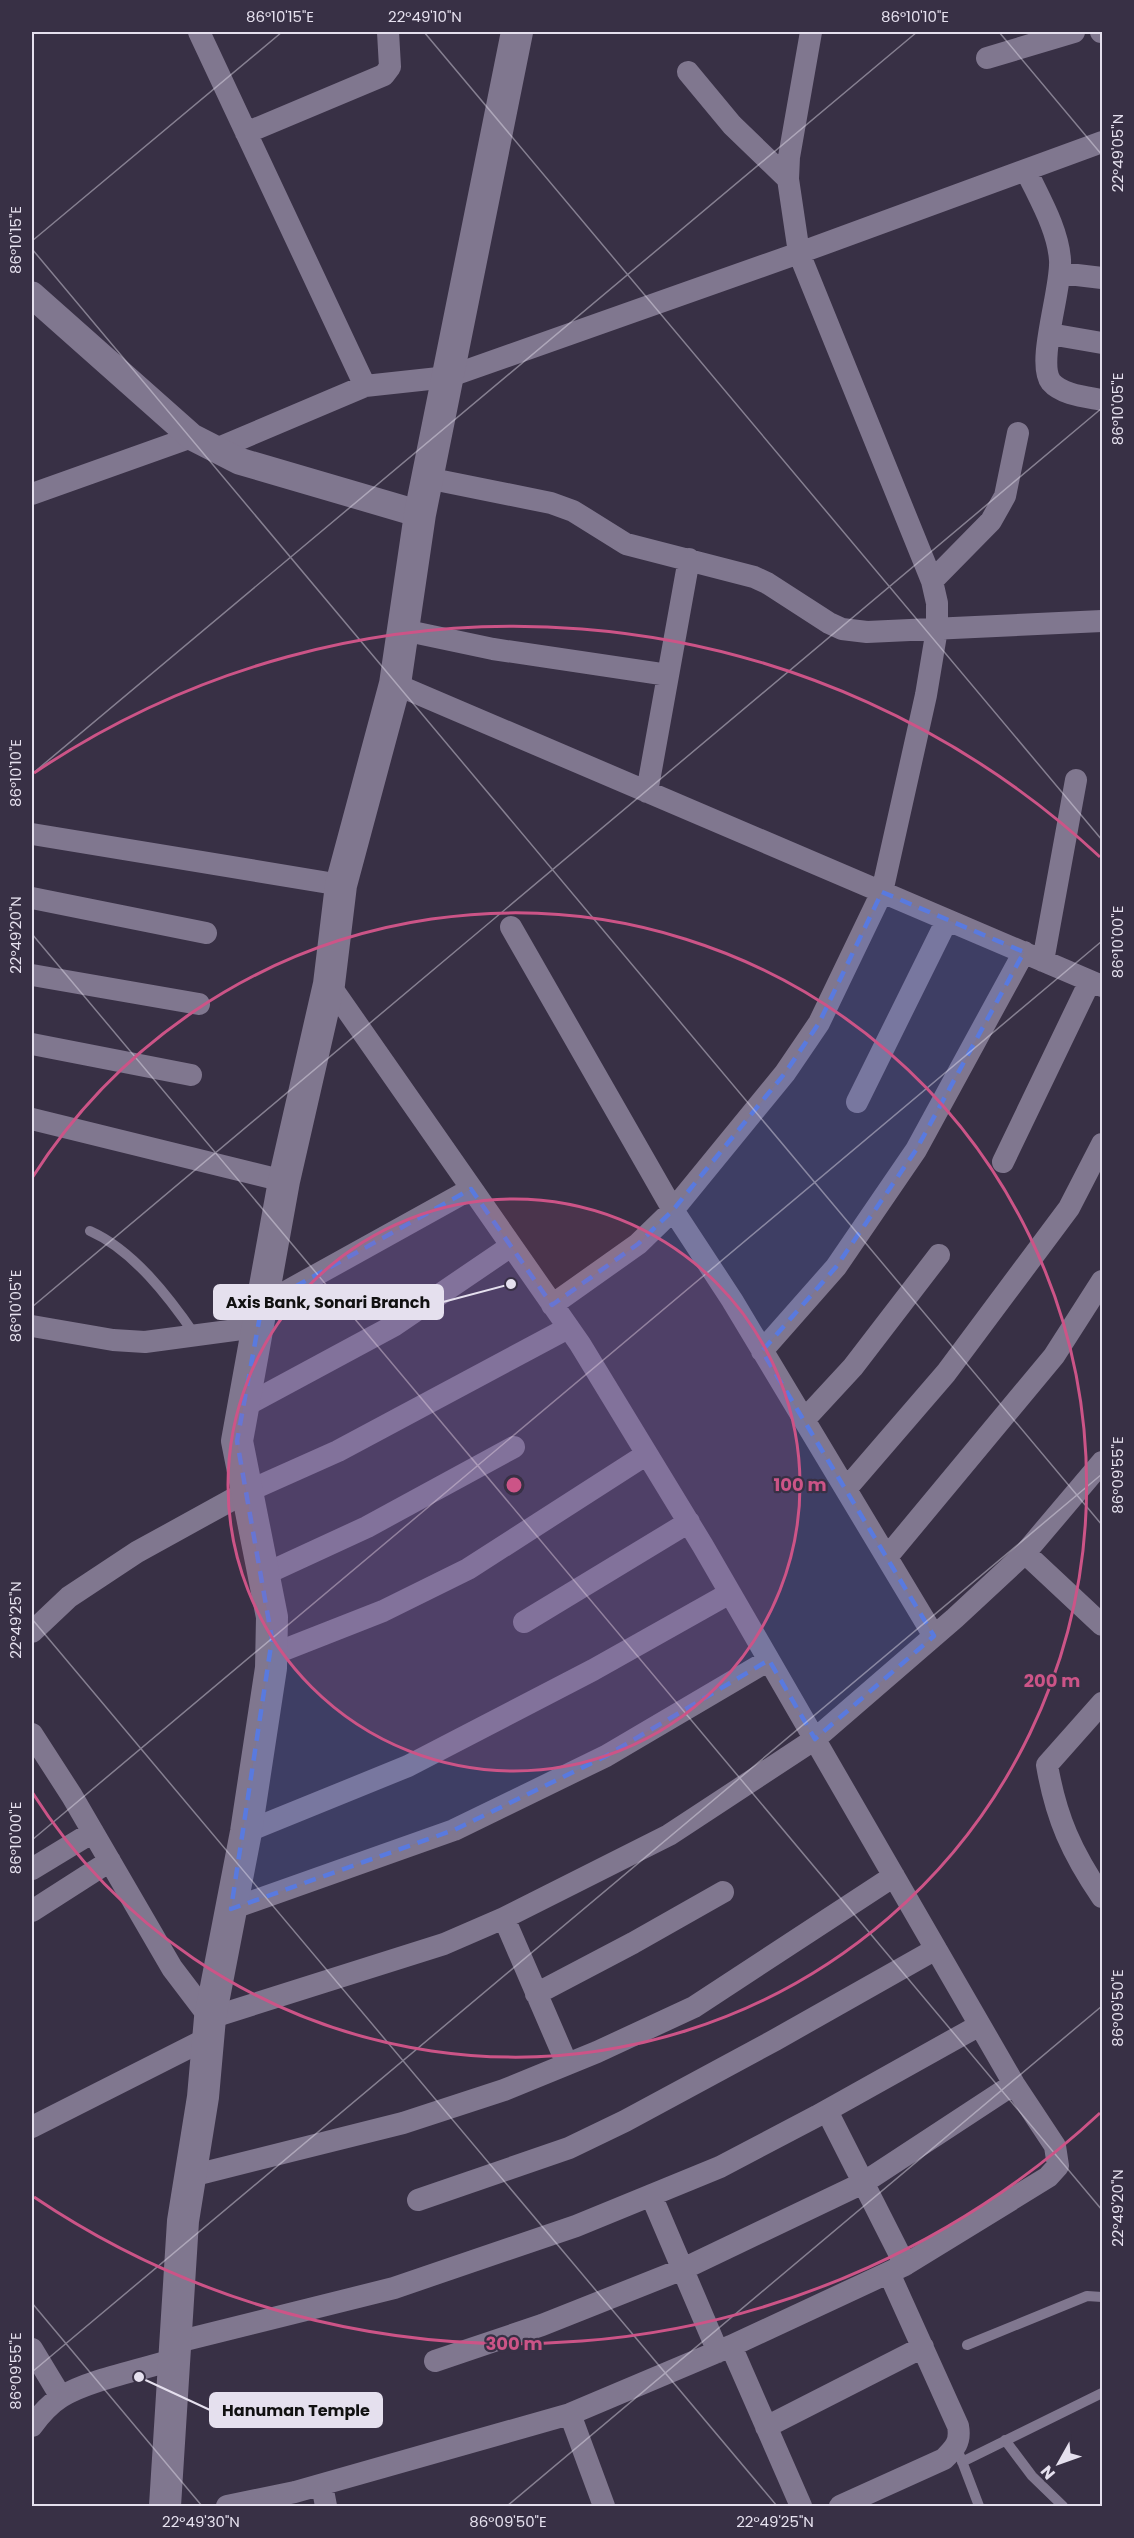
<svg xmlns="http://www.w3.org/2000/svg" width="1134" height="2538" font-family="Poppins,sans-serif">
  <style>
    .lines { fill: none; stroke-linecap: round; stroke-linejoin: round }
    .service { stroke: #80778f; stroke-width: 10 }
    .minor { stroke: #80778f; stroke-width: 22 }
    .tertiary { stroke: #80778f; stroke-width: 27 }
    .secondary { stroke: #80778f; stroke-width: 32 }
    .marked { fill: #597adf; fill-opacity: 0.2; stroke: #597adf; stroke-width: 4.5; stroke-dasharray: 12 8; stroke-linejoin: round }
    .ticks { fill: none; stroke: #e5e0ee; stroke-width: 1.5; stroke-opacity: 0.45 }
    .ring { fill: none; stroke: #cc5487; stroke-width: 3 }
    .centre { fill: #cc5487; stroke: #383045; stroke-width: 3 }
    .ring-label { font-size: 18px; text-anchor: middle; font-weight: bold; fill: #cc5487; stroke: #383045; stroke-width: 4.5; stroke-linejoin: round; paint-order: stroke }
    .leader { fill: none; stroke: #e5e0ee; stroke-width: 2 }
    .callout-dot { fill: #e5e0ee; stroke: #383045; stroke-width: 2 }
    .callout { fill: #e5e0ee; stroke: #e5e0ee; stroke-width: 2 }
    .callout-label { font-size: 16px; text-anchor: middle; font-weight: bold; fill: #111 }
    .neatline { fill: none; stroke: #e5e0ee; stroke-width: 2 }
    .ticks-label { font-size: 15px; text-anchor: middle; fill: #e5e0ee }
  </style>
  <rect width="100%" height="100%" fill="#383045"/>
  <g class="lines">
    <path class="service" d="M90 1231C133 1250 169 1297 195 1335
      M967 2345 1087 2296 1102 2297
      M1005 2440 1032 2476 1063 2506
      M960 2456 979 2506
      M962 2462 1102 2393"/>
    <path class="minor" d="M199 32 365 386
      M1101 32H1102
      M987 58 1074 32
      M688 72 732 125 788 179
      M246 133 384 75 390 67 388 32
      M1026 170C1039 198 1058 229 1060 260 1062 288 1036 363 1051 382 1062 395 1087 397 1102 400
      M1060 273 1102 278
      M1050 334 1102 343
      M214 450 365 386 448 377 799 253 1102 142
      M427 478 551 503 573 511 626 544 754 577 767 583 829 623 842 629 867 632 1102 621
      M32 494 192 437
      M932 581 991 521 1005 496 1018 433
      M403 630 493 649 668 675
      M395 684 1102 986
      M647 792 689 559
      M32 834 341 885
      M32 898 206 933
      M511 927 673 1210 732 1300 934 1636
      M1043 961 1076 780
      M32 975 199 1004
      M32 1044 191 1075
      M857 1102 947 920
      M32 1119 284 1181
      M1003 1162 1090 981
      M262 1305 471 1189
      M552 1305 638 1244 673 1210 785 1073 819 1023 882 892 926 695 937 629V603L932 581 799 253 788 179 789 157 811 32
      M32 1326 113 1340 145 1342 258 1327
      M762 1351 836 1267 916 1150 1024 952
      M243 1407 395 1325 511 1246
      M804 1420 853 1367 939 1255
      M846 1489 946 1373 1069 1208 1102 1144
      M1025 1553 1102 1625
      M887 1557 1054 1356 1102 1281
      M263 1575 367 1527 514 1447
      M524 1622 689 1522
      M32 1632 69 1597 137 1552 246 1492 338 1451 568 1328
      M271 1655 383 1611 468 1569 647 1454
      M1102 1703 1047 1765C1056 1818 1072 1853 1102 1897
      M32 1734 72 1796 172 1968 210 2018 444 1944 504 1918 669 1835 815 1739 955 1618 1025 1553 1102 1462
      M246 1832 408 1766 593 1670 730 1593
      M32 1869 93 1832
      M231 1909 454 1830 606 1756 769 1660
      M32 1911 110 1861
      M504 1918 567 2064
      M536 1994 633 1943 723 1892
      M827 2111 905 2265
      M32 2127 208 2038
      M191 2176 403 2123 504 2090 597 2052 694 2007 894 1876
      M651 2195 718 2352
      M418 2200 569 2148 625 2121 775 2040 936 1949
      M177 2342 394 2288 576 2226 720 2167 817 2116 980 2025
      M731 2346 801 2506
      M32 2349 61 2397
      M435 2361 542 2325 683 2269 863 2183 1014 2084
      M570 2414 604 2506
      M32 2426C40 2415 50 2404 61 2397 88 2380 144 2369 176 2359
      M766 2427 923 2347
      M322 2485 326 2506
      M227 2506 295 2492 570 2414 731 2346 905 2265 1048 2177 1058 2166 1055 2146 1014 2084 703 1546 580 1344 329 984
      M840 2506 944 2459C955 2448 961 2442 958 2426L889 2273"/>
    <path class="tertiary" d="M32 295 192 437 239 461 420 514"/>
    <path class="secondary" d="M165 2506 183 2221 203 2097 210 2018 246 1832 271 1668 272 1617 237 1441 284 1181 329 984 341 885 395 684 420 514 517 32"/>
  </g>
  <path class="marked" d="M882 892 1024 952 916 1150 836 1267 762 1351 934 1636 815 1739 769 1660 606 1756 454 1830 231 1909 272 1639 237 1441 262 1305 471 1189 552 1305 638 1244 673 1210 785 1073 819 1023Z"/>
  <path class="ticks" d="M424 32 1102 840M999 32 1102 155M32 241 282 32M32 249 1102 1525M32 774 917 32M32 934 1102 2210M32 1307 1102 408M32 1619 777 2506M32 1840 1102 941M32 2303 202 2506M32 2372 1102 1474M507 2506 1102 2006"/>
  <circle cx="514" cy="1485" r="286" fill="#cc5487" fill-opacity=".12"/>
  <g class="ring">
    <circle cx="514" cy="1485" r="286"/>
    <path d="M32 1178A572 572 0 1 1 32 1792"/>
    <path d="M1100 2113A859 859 0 0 1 34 2197M34 773A859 859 0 0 1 1100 857"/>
  </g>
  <circle cx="514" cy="1485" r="9" class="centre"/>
  <g class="ring-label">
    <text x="800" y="1491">100 m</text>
    <text x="1052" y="1687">200 m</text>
    <text x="514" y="2350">300 m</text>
  </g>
  <path class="leader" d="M511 1284L443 1302M139 2377L210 2410"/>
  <g class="callout-dot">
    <circle cx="511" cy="1284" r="6"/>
    <circle cx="139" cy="2377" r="6"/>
  </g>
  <g class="callout">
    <rect x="214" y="1285" width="229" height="34" rx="6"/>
    <rect x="210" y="2393" width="172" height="34" rx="6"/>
  </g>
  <g class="callout-label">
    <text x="328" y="1308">Axis Bank, Sonari Branch</text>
    <text x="296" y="2416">Hanuman Temple</text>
  </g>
  <rect width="1134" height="2538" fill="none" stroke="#383045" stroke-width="66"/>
  <g transform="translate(1059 2463) rotate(230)" stroke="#383045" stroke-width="4.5" paint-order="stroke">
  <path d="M0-4.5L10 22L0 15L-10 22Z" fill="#e5e0ee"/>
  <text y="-9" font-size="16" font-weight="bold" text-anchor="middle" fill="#e5e0ee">N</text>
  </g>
  <rect x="33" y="33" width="1068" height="2472" class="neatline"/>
  <g class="ticks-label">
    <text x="280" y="22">86°10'15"E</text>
    <text x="425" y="22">22°49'10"N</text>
    <text x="915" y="22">86°10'10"E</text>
    <text transform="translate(1118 153) rotate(-90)" y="5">22°49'05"N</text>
    <text transform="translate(16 240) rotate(-90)" y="5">86°10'15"E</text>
    <text transform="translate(1118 409) rotate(-90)" y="5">86°10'05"E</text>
    <text transform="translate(16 773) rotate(-90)" y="5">86°10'10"E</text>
    <text transform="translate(16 935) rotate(-90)" y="5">22°49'20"N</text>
    <text transform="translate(1118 942) rotate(-90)" y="5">86°10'00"E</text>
    <text transform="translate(16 1306) rotate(-90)" y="5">86°10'05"E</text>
    <text transform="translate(1118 1475) rotate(-90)" y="5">86°09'55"E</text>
    <text transform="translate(16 1620) rotate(-90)" y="5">22°49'25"N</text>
    <text transform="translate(16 1838) rotate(-90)" y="5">86°10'00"E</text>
    <text transform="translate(1118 2008) rotate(-90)" y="5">86°09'50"E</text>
    <text transform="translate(1118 2208) rotate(-90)" y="5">22°49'20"N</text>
    <text transform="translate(16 2371) rotate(-90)" y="5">86°09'55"E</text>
    <text x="201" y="2527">22°49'30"N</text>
    <text x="508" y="2527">86°09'50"E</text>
    <text x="775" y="2527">22°49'25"N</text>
  </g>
</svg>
